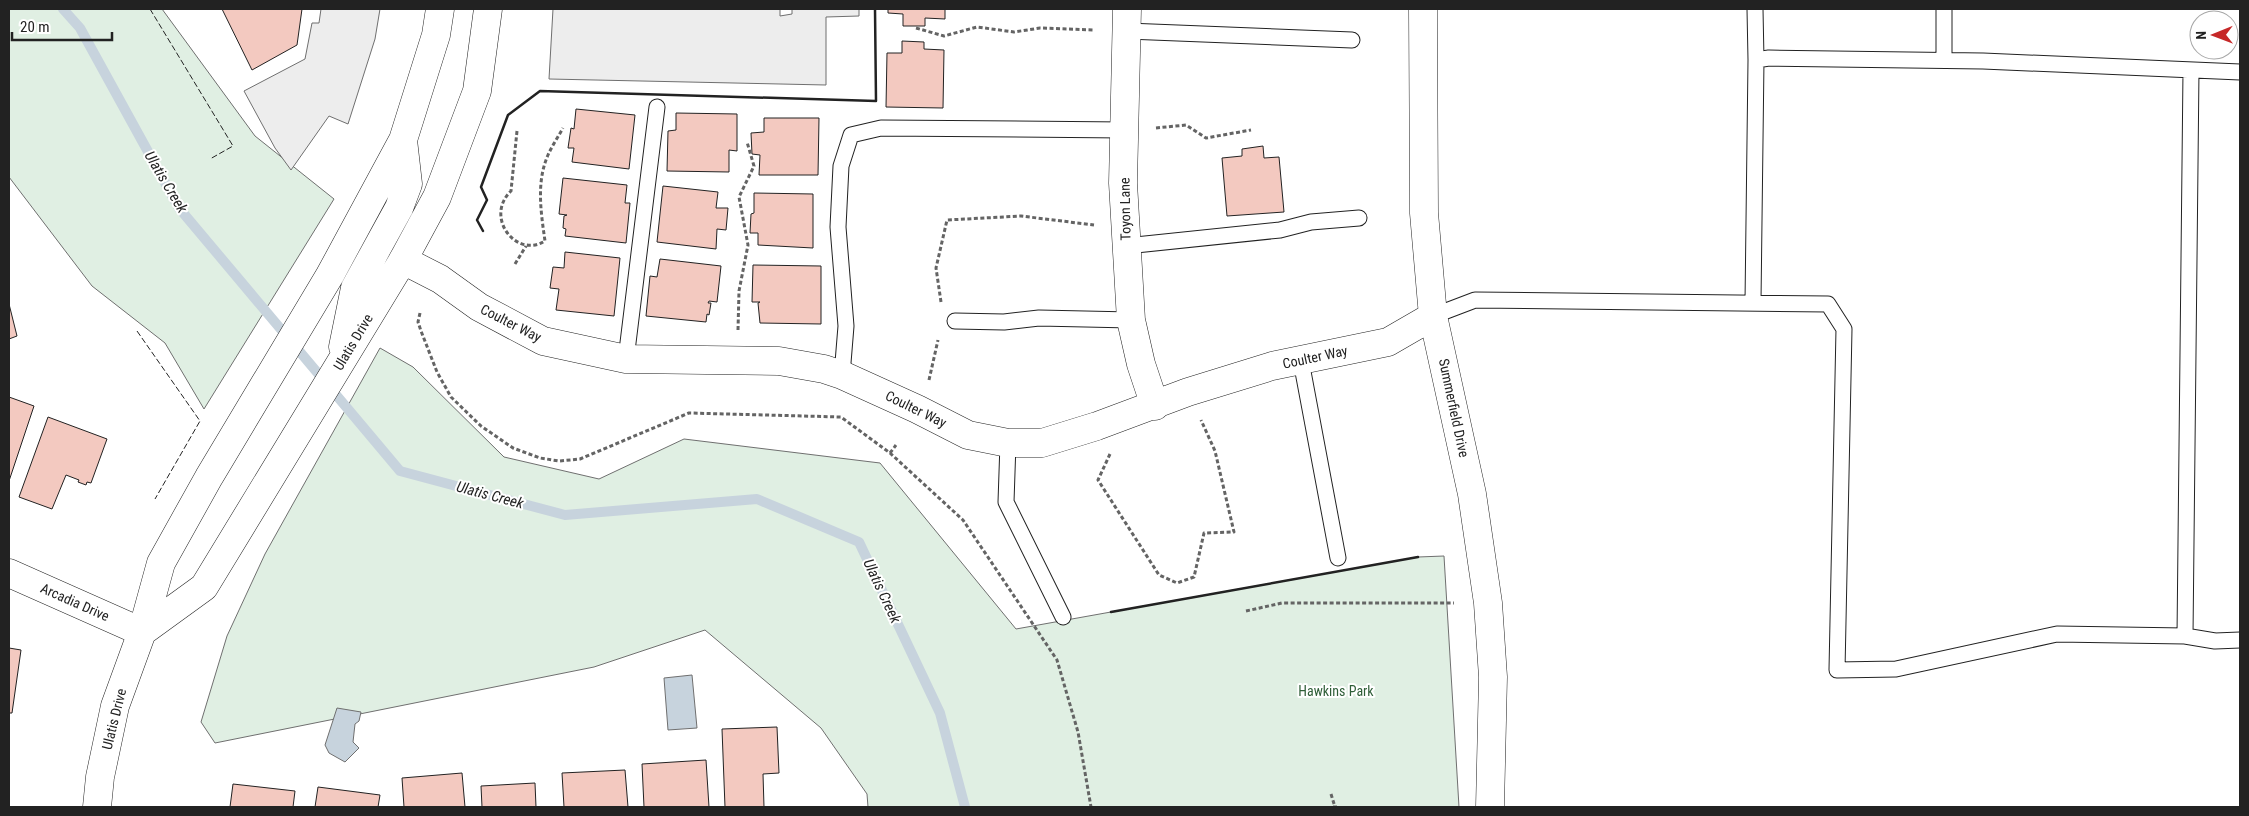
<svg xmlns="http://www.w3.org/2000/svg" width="2249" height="816" font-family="'Roboto Condensed',sans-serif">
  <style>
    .green { fill: #e0efe3; stroke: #6f6f6f }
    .parking { fill: #ededed; stroke: #6f6f6f }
    .water { fill: #c7d3dd; stroke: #6f6f6f }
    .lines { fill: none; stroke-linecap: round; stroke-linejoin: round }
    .stream { stroke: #c7d3dd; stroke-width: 10 }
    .building { fill: #f3c9c0; stroke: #222 }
    .lane-casing { stroke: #222; stroke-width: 17 }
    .street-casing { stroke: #222; stroke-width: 29 }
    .secondary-casing { stroke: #222; stroke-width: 29 }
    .path { stroke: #646464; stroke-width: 3; stroke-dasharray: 4 2.5; stroke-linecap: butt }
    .lane { stroke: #fff; stroke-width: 15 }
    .street { stroke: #fff; stroke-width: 28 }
    .secondary { stroke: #fff; stroke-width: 28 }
    .fence { stroke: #222; stroke-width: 1; stroke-dasharray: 6 2.5; stroke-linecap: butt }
    .wall { stroke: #222; stroke-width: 2.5 }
    .labels { text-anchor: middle; stroke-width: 4; stroke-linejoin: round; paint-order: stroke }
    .street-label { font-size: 14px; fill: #222; stroke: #fff }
    .park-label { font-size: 14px; fill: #2f5e38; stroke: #fff }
    .water-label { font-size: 15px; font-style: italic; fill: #222; stroke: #fff }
  </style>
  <rect width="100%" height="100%" fill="#fff"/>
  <path class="green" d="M9 9H162L255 136 334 199 204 409 165 343 92 286 9 177Z
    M380 348 413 367 504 457 599 479 684 439 880 463 1016 629 1418 557 1444 556 1459 807H868L867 794 821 728 705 630 594 667 215 743 201 722 227 636 265 554Z"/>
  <path class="parking" d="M321 9H380L375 39 348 124 329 116 291 170 275 148 244 91 305 59 312 23H319Z
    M553 9H780V16L792 14V9H859V16L826 17V85L549 79Z"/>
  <path class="water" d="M692 675 697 728 668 730 664 678Z
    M337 708 361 712 359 721 355 724 353 742 359 748 345 762 329 753 325 745Z"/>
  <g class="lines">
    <path class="stream" d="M63 9 80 28 179 208 400 471 565 515 757 499 859 542 940 713 965 807"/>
  </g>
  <path class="building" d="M222 9H302L297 45 252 70Z
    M888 9H945V19L925 18V26H903V14L888 13Z
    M902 41 924 42V49L944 50 943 108 886 107 887 53H902Z
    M576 109 635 115 629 169 572 162 574 148H568L571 128 574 129Z
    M676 113 737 114V151L729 150V172L667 171 668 131 676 130Z
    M764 118H819L818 175H759L760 155 752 154 751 133 764 132Z
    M1263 146 1264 158 1279 157 1284 212 1227 216 1222 158 1242 156V149Z
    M563 178 627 185 625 203H630L626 243 565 236 566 229 563 228 564 216 567 215 559 214Z
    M663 186 718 192 716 208H728L726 230 717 229 716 249 657 242Z
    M754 193 813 194V248L758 245V233H750L751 214 754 213Z
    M565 252 620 258 614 316 556 310 559 289 550 288 553 267 564 268Z
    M660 259 721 266 717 302 709 301 708 303H711L709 315 707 314 706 322 646 316 650 276 657 277Z
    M753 265 821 266V324L760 323 758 303 760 302H752Z
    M9 304 17 336 9 339Z
    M9 397 34 406 9 481Z
    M48 417 107 439 91 483 87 482 86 485 78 482 79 480 66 475 52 509 19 497Z
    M9 648 21 650 12 713H9Z
    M777 727 779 773 763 774 764 807H725L722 729Z
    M706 760 709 807H644L642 764Z
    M625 770 628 807H564L562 773Z
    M462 773 465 807H404L402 778Z
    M535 783 536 807H482L481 786Z
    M233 784 295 791 293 807H230Z
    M318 787 380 795 378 807H315Z"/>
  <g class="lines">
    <g class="lane-casing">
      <path id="lane" d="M1755 9 1756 60
        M1127 31 1352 40
        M1944 60V9
        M1126 246 1280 230 1311 222 1359 218
        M1753 302 1756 60 1769 58 1983 61 2240 72
        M1433 316 1475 300 1828 304 1844 329 1837 670 1896 669 2057 634 2185 636 2215 641 2240 640
        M955 321 1004 322 1039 318 1131 320
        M626 359 657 107
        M1301 361 1338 558
        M842 375 846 326 838 227 841 166 851 135 881 128 1125 130
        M1008 443 1006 502 1063 617
        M2185 636 2191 70"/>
    </g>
    <g class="street-casing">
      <path id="street" d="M1127 9 1123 183 1131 320 1141 364 1155 406
        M1423 9 1424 213 1433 316 1472 494 1488 603 1493 677 1490 807
        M403 260 440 279 479 307 543 341 626 359 779 361 824 369 842 375 917 409 968 435 1008 443H1042L1097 426 1188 392 1272 366 1388 342 1433 316
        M9 573 142 632"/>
    </g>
    <g class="secondary-casing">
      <path id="secondary" d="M343 347 355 288 399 208 408 184 403 140
        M142 632 204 587 403 260 437 197 477 91 488 9
        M97 807 100 777 115 706 142 632 161 563 209 477 330 275 403 140 436 35 440 9"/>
    </g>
    <path class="path" d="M916 28 944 36 977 27 1014 32 1040 28 1095 30
      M1156 128 1186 125 1206 138 1251 130
      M517 131 511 191C484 217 516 259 545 241 541 213 536 182 548 155 552 146 558 137 563 128
      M515 264 526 246
      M941 302 936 268 947 220 1021 216 1094 225
      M420 313 418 322 421 331 437 372 451 397 481 426 513 448 540 458 559 461 580 459 689 413 841 417 890 453 963 520 1057 660 1078 732 1091 807
      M738 330 739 291 748 245 739 197 754 166 747 142
      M929 380 938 340
      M890 453 896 445
      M1110 454 1098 480 1159 575 1177 583 1194 577 1204 533 1234 532 1215 451 1201 420
      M1246 611 1282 603H1454
      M1331 794 1335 807
      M1333 807H1339"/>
    <use href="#lane" class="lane"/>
    <use href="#street" class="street"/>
    <use href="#secondary" class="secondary"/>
    <path class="fence" d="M150 9 233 146 210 159
      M137 331 200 421 155 499"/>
    <path class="wall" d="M483 231 477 220 487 200 481 187 508 115 540 91 876 101 875 9
      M1111 612 1418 557"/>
  </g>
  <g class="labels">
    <g class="street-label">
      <text transform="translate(1125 209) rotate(-91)" y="5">Toyon Lane</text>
      <text transform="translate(511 323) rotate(27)" y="5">Coulter Way</text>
      <text transform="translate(353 342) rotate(-59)" y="5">Ulatis Drive</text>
      <text transform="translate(1315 357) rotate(-12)" y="5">Coulter Way</text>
      <text transform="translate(1454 408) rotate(78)" y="5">Summerfield Drive</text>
      <text transform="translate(916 409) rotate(26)" y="5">Coulter Way</text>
      <text transform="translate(75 602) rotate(24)" y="5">Arcadia Drive</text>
      <text transform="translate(114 719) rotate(-76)" y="5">Ulatis Drive</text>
    </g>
    <g class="park-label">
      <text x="1336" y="696">Hawkins Park</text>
    </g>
    <g class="water-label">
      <text transform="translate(166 182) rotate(59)" y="5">Ulatis Creek</text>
      <text transform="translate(490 495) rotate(15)" y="5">Ulatis Creek</text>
      <text transform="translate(882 591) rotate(65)" y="5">Ulatis Creek</text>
    </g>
  </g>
  <rect width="2249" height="816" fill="none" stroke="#222222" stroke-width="20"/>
  <g transform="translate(2214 35) rotate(269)"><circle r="24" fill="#ffffff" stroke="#a7a7a7"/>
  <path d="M0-4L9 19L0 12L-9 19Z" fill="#c62828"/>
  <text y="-8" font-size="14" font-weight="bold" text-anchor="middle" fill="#222222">N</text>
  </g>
  <path d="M12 32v8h100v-8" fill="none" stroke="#222222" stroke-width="2.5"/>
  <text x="20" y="32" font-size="15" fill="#222222" stroke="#ffffff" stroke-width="4" paint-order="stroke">20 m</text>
</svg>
